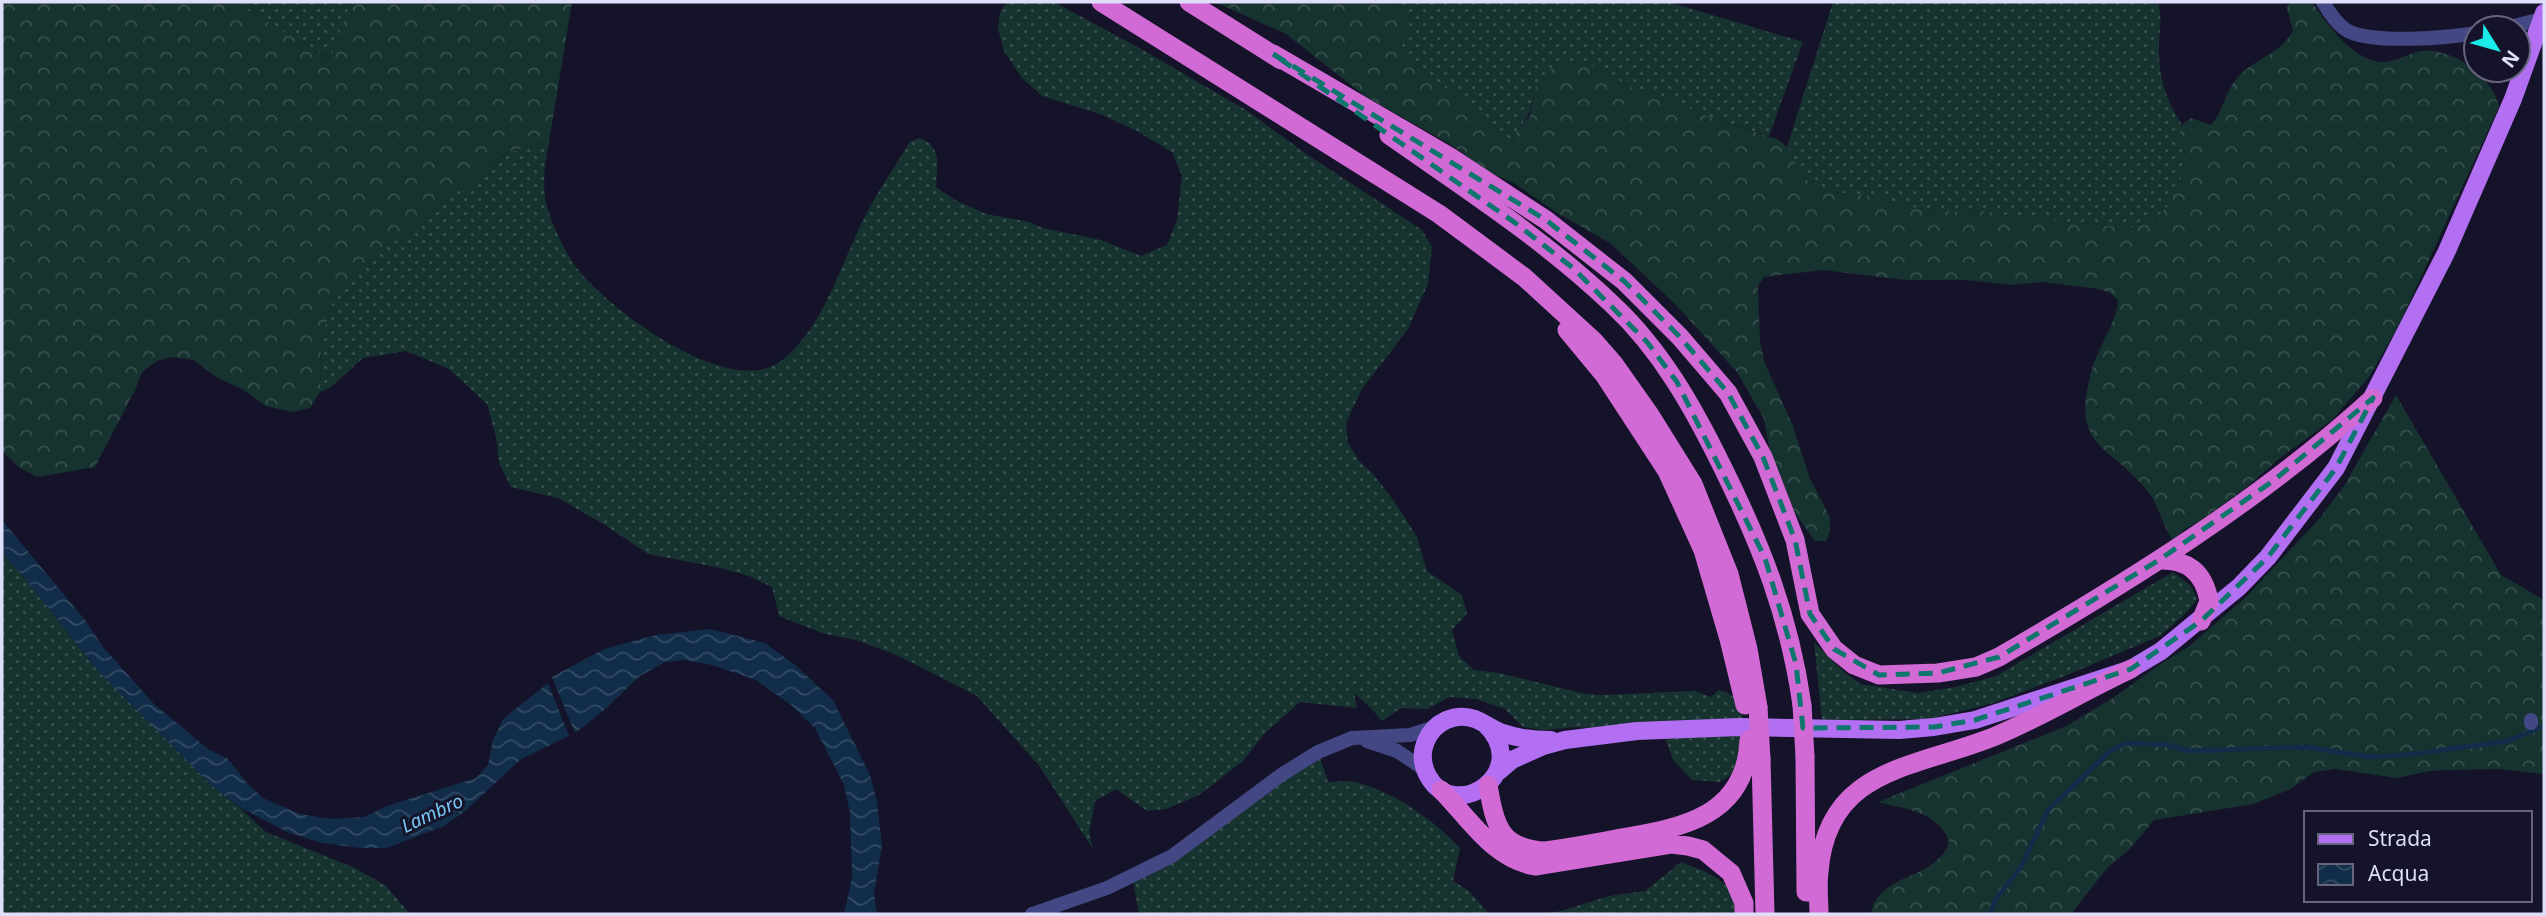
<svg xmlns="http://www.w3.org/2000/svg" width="2546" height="916" font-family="'Noto Sans',sans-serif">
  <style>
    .grass { fill: url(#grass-dots) }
    .forest { fill: url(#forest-crowns) }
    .water { fill: url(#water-waves) }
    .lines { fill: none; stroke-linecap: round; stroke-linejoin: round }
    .stream { stroke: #122d49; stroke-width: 5 }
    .minor { stroke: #434884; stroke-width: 14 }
    .tertiary { stroke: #434884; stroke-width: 14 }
    .primary { stroke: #b26ff2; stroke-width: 18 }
    .trunk { stroke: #d26ad5; stroke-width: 19 }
    .trunk-bridge { stroke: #d26ad5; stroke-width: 19 }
    .marked { fill: none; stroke: #0f766e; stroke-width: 5; stroke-dasharray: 14 9; stroke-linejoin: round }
    .labels { text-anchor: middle; stroke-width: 6; stroke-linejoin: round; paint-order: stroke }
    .water-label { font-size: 19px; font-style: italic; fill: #76c7f3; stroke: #151329 }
  </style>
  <defs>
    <pattern id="grass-dots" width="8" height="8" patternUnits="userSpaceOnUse" patternTransform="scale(1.75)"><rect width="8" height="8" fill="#17332f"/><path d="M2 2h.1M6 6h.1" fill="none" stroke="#38504e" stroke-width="1.8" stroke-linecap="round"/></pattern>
    <pattern id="forest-crowns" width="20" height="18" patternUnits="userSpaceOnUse" patternTransform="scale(1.75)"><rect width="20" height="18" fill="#17332f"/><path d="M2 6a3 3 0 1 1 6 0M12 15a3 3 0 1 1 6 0" fill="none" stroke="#38504e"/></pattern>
    <pattern id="water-waves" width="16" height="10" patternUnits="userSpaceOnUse" patternTransform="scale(1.75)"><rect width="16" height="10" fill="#122d49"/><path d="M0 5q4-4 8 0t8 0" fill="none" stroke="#344b64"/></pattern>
  </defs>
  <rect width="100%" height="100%" fill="#151329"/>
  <path class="grass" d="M241 2H351L331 59 243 8Z
    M1007 2H1054L1143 50 1246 110 1305 153 1422 230 1432 247 1428 284 1408 329 1362 389 1346 423 1348 443 1360 462 1374 475 1394 501 1417 537 1427 571 1462 595 1467 614 1452 630 1459 656 1474 670 1499 673 1581 693 1601 695 1695 691 1711 697 1719 690C1757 699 1740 745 1736 772L1719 782 1692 780 1673 760 1660 723 1611 729 1576 727 1544 730 1523 727 1505 709 1476 699 1450 697 1427 709 1401 708 1382 721 1371 708 1354 693 1357 708 1300 702 1263 735 1243 761 1199 795 1166 809 1147 811 1116 789 1095 801 1089 833 1093 849 1040 767 977 696 897 655 856 640 825 634 779 616 772 587 749 576 721 568 648 554 605 525 558 498 511 487 499 463 496 437 487 404 449 369 406 351 363 358 331 387 320 392 321 340 334 297 373 252 412 232 445 198 471 183 487 166 509 152 549 142C545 162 541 190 548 210 553 227 568 259 580 272 612 311 730 400 781 361 822 329 837 274 859 229 873 198 892 171 910 142L919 138C943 146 937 166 936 187L955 200 986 214 1029 222 1043 228 1101 240 1141 256 1167 245 1177 220 1182 176 1172 152 1135 130 1100 114 1042 96 1022 78 1004 51 998 28 1000 12Z
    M1397 2H1669L1803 42 1769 136 1707 116 1653 92 1631 87 1593 66 1533 96C1533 116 1519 124 1513 142L1400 52 1408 24Z
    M1833 2H2158C2162 15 2160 27 2159 41 2158 75 2164 96 2182 125L2179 135 2186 156V166L2170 204 2155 219 2130 228 2008 216 1984 211 1959 212 1906 207 1874 197 1819 190 1802 176 1787 147Z
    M2 553 26 580 98 671 213 787 239 807 266 832 357 869 386 886 410 914H2Z
    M2173 572 2191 586 2197 599 2187 612 2160 636 2062 677 1993 703 1929 719 1822 720 1814 642 1843 671 1860 684 1918 693 1956 687 1996 676Z
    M1318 752 1328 782C1337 782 1347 780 1355 782 1393 791 1434 820 1460 848L1453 881 1469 891 1489 914H1139L1132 876Z
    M1681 862C1711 874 1732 879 1739 914H1540L1561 911 1609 896 1645 891Z"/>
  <path class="forest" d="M2 2H241L244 8 330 59 351 2H572L549 142 508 152 487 166 472 183 445 198 412 232 373 253 334 297 321 340 320 392 310 408 293 412 266 406 242 389 216 377 194 360 172 357 157 361 142 372 136 388 95 467 37 477 19 467 2 451Z
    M1215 2H1397L1408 24 1400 52 1513 142 1516 132 1530 116 1536 85 1542 76 1551 69 1573 63 1593 66 1631 87 1653 92 1707 116 1779 140 1787 147 1802 176 1819 190 1874 197 1906 207 1959 212 1984 211 2008 216 2130 228 2155 219 2170 204 2186 166V156L2179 135 2182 125 2191 118 2211 125C2224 110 2225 91 2238 77 2255 58 2283 53 2293 30L2287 9 2289 2H2312C2327 24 2350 57 2379 62 2392 64 2409 53 2421 51 2452 47 2493 76 2499 107L2399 325 2369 377 2332 420 2280 458 2243 490 2200 521 2185 529 2173 540C2163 527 2159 507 2149 493 2109 441 2069 451 2092 369 2098 348 2118 319 2118 300L2110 293 2099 289 2042 282 2012 285 1966 280H1905L1823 270 1764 277 1758 286 1760 342 1765 364 1793 426 1810 479 1826 509 1830 519V531L1826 541H1815L1795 513 1770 451 1764 419 1737 372 1676 305 1610 243 1557 213 1514 183 1488 172 1453 146 1365 96 1286 34Z
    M2396 395 2501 575 2544 600V774L2499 769 2450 770 2429 771 2397 778 2335 769 2314 772 2292 788 2254 804 2154 820 2129 850 2108 867 2071 914H1871C1878 872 1937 881 1949 842 1940 812 1905 809 1878 802L2066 726 2113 698 2162 663 2188 647 2245 598 2320 518 2344 486Z"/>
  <path class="water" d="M2 520 85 620 103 647 154 704 208 749 228 759 247 783 263 798 300 814 332 819 364 817 387 806 476 778 488 765 493 740 503 719 548 683 569 736 521 759 464 812 444 826 387 848H360L322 843 287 832 239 807 213 787 98 671 26 580 2 553Z
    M710 629 765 643 794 664 833 700 870 775 877 801 882 846 874 894 877 914H844L852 877 850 813 844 785 815 728 791 705 756 680 712 665 684 660 665 662 640 676 603 711 575 733 552 677 604 649 656 635Z"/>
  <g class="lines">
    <path class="stream" d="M1990 914 1995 900 2021 867 2048 810 2110 751 2126 743 2168 745 2188 751 2306 747 2371 757 2414 754 2507 741 2544 726"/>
    <path class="minor" d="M2323 2C2329 12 2337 25 2348 31 2373 44 2448 38 2476 33
      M2505 28 2542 19
      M2531 723V720"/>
    <path class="tertiary" d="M1367 741 1397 751 1424 769
      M1032 914 1107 888 1172 856 1281 775 1318 752 1352 738 1410 735 1435 727"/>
    <path class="primary" d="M1485 724C1534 771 1455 825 1428 776 1422 765 1421 753 1426 741 1434 722 1455 712 1475 719 1485 723 1493 730 1503 733 1519 739 1534 740 1551 740
      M1498 772 1512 760 1543 746 1565 740 1637 731 1739 727 1899 730 1934 727 1975 720 2131 669 2161 651 2239 587 2268 557 2336 468 2446 253 2513 99 2544 13"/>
    <path class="trunk" d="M1101 2 1439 214 1524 277 1594 341 1614 364 1650 415 1693 484 1729 574 1748 649 1758 707
      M1189 2 1281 60
      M1273 54 1450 157 1546 220 1624 281 1680 337 1728 393 1763 457 1795 540 1810 614 1834 649 1854 665 1879 675 1938 673 1976 667 1999 657C2130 581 2261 500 2373 398
      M1389 135C1466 189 1545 240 1613 305 1661 350 1693 407 1722 466 1762 547 1789 615 1802 705
      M1567 330 1605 376 1667 471 1703 550 1729 639 1745 705
      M2159 560C2187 559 2204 572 2209 601L2201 621
      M1805 756 1806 892
      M1761 759 1765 914
      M1488 785C1495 826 1500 849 1546 851 1571 847 1596 843 1621 838 1682 828 1746 816 1749 740
      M1441 790C1469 818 1493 859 1535 866L1671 844 1688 846 1703 850 1731 873 1744 903V914
      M1819 914C1819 900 1817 886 1819 872 1827 765 1920 768 1998 735 2043 716 2086 690 2131 669"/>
    <path class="trunk-bridge" d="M1802 705 1805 756
      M1758 707 1761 759"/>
  </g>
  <path class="marked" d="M1273 54 1546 220 1624 281 1680 337 1728 393 1763 457 1795 540 1810 614 1834 649 1879 675 1938 673 1999 657 2159 560 2273 481 2373 398 2336 468 2268 557 2201 621 2131 669 1975 720 1934 727 1803 728 1796 664 1765 558 1677 382 1647 342 1573 268 1514 222Z"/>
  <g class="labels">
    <g class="water-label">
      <text transform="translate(432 813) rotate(-25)" y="7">Lambro</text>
    </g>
  </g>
  <rect width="2546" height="916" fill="none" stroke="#dfdffc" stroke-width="7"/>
  <rect x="2304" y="811" width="228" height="91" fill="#151329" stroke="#66657d" stroke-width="2"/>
  <rect x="2318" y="834" width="35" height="10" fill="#b26ff2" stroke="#66657d" stroke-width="2"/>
  <text x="2368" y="846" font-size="21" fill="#dfdffc">Strada</text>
  <rect x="2318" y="864" width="35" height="21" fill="url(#water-waves)" stroke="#66657d" stroke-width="2"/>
  <text x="2368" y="881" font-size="21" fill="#dfdffc">Acqua</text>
  <g transform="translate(2497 49) rotate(127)"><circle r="33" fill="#151329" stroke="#66657d" stroke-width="2"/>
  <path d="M0-5L12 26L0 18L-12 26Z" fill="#1bebe8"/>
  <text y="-10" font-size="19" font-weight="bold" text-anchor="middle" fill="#dfdffc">N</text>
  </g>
</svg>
